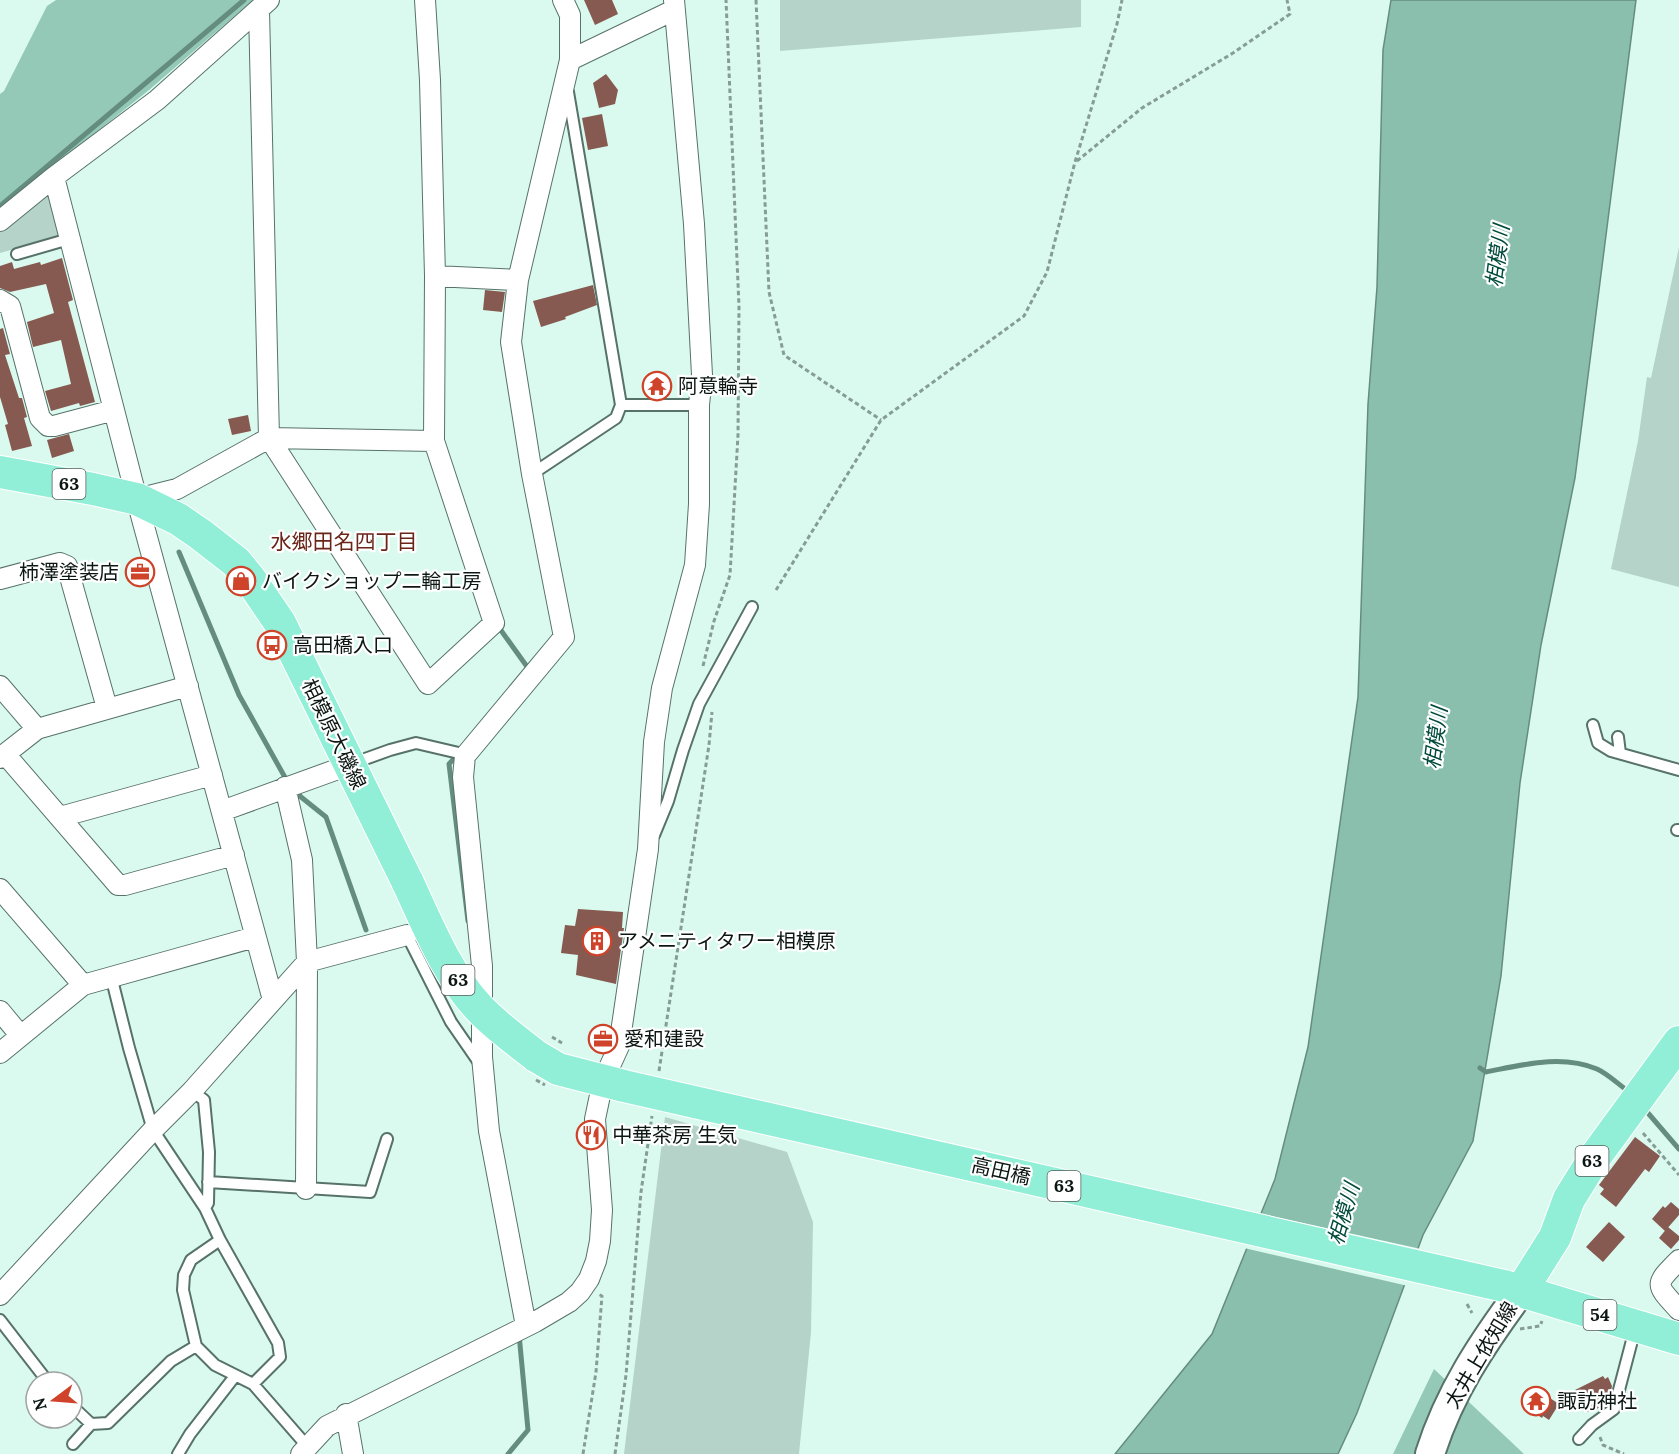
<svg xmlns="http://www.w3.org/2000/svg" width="1679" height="1454" font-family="Lora,'Noto Sans JP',serif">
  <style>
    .green { fill: #b5d3c8 }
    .forest { fill: #95c9b7 }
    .water { fill: #8bbfad; stroke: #658d7f; stroke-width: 1.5 }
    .pier { fill: #dbfaef }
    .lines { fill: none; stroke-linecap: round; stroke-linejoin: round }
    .stream { stroke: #658d7f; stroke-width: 5 }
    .building { fill: #865a51 }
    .service-casing { stroke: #577269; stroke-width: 14 }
    .minor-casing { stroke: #577269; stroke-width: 22 }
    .secondary-casing { stroke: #577269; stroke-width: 32 }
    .primary-casing { stroke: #fff; stroke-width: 34 }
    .path { stroke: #869d95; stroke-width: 3; stroke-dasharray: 4.5 3; stroke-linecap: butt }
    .service { stroke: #fff; stroke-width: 10 }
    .minor { stroke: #fff; stroke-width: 20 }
    .secondary { stroke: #fff; stroke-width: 28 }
    .primary { stroke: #92efd7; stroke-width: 32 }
    .primary-bridge-casing { stroke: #fff; stroke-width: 34; stroke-linecap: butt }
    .path-bridge { stroke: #869d95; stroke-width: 3; stroke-dasharray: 4.5 3; stroke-linecap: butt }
    .primary-bridge { stroke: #92efd7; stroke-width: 32 }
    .labels { text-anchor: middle; stroke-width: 4.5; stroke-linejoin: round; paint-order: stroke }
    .shield { fill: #fff; stroke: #555d5a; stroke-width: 1.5 }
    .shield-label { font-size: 18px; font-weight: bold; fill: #0c1714 }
    .poi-label { font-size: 20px; fill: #0c1714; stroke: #fff; text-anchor: start }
    .street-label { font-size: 20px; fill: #0c1714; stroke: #fff }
    .water-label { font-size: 21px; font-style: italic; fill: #004b3b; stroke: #fff }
    .neighbourhood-label { font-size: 21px; fill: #692518; stroke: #fff }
  </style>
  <rect width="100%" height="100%" fill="#dbfaef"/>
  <path class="green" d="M780 0H1081V27L780 51Z
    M50 191 62 236 0 253V230Z
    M1679 247V587L1611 569 1638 441 1647 377 1651 378Z
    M665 1117 787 1152 813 1222 811 1332 799 1454H624Z"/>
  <path class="forest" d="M56 0H253L149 90 69 154 0 220V94L4 91 47 6Z
    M1434 1369 1524 1454H1393Z"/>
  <path class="water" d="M1391 0H1636L1575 478 1541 645 1520 783 1501 976 1473 1141 1423 1235 1357 1413 1338 1454H1115L1212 1334 1275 1179 1308 1047 1358 697 1368 404 1377 287 1383 50Z"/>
  <path class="pier" d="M1258 1213 1421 1249 1408 1286 1244 1248Z"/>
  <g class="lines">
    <path class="stream" d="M0 206 244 0
      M179 552 239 695 287 781
      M500 629 528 668 526 670
      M460 752 449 764 468 921
      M293 788 301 797 326 817 366 930
      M1480 1068 1486 1072C1522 1065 1561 1054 1597 1069 1608 1074 1618 1084 1628 1091
      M1648 1113 1679 1149
      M508 1454 528 1430 519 1334"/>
  </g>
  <path class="building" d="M584 0H612L618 14 595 25Z
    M606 74 618 90 615 104 599 108 593 83Z
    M602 114 608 146 588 150 582 118Z
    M62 258 73 300 68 302 95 402 80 406 79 403 51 411 45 391 71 384 61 340 33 347 27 322 54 313 46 284 10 292 0 288V266L12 262 14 269 40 262 41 265Z
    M593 285 597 305 565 317 566 319 541 327 533 301Z
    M485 290 505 292 502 312 483 310Z
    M3 328 10 354 5 355 19 398H22L27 417 24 418 32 446 12 451 5 425 8 424 0 397V329Z
    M248 415 251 431 232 435 228 419Z
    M69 434 74 451 52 458 47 440Z
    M578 909 623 912 622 928H624L616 984 576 975 578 955 561 953 565 925 575 926Z
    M1635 1137 1660 1156 1649 1172 1645 1169 1616 1207 1600 1194 1604 1189 1599 1185Z
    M1671 1202 1679 1209V1215L1665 1231 1652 1219 1663 1206 1665 1208Z
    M1609 1222 1625 1237 1603 1262 1586 1247Z
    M1668 1227 1679 1236V1240L1671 1249 1659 1238Z
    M1603 1376 1605 1379 1608 1377 1612 1386 1608 1404 1594 1410 1586 1412 1583 1410 1575 1390Z
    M1533 1387 1559 1404 1549 1420 1543 1416 1542 1418 1521 1404Z"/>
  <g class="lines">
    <g class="service-casing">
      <path id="service" d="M17 254 69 239
        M621 405H699
        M532 474 616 418 621 405 568 92
        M1593 725 1598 743 1611 751 1679 770
        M1618 737 1620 753
        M351 764 390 750 416 743 463 754 465 756
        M1677 830H1679
        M654 835 668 801 683 750 699 704 752 607
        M407 935 451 1022 480 1064
        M111 976 129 1048 153 1130 205 1208 220 1240 278 1343 280 1357 253 1384
        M192 1091 204 1100 209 1152 208 1203 205 1208
        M208 1182 370 1192 387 1139
        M220 1240 191 1260 184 1275 183 1290 196 1346 215 1365 253 1384 307 1446
        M0 1320 48 1382
        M72 1406 91 1424 108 1423 171 1361 196 1346
        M1579 1439 1592 1425 1614 1409 1635 1329
        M73 1444 91 1424
        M178 1454 190 1434 235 1376"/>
    </g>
    <g class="minor-casing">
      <path id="minor" d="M563 0 570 15V60
        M259 10 269 438 428 684 494 623 434 441
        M54 177 157 100 269 0
        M0 221 54 177 142 519 273 1000
        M435 276 518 280 570 60 674 10
        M518 280 511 342 532 474 564 637 465 756 463 777 482 966V1057L489 1131 526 1326
        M0 300 10 306 40 418 48 426H54L114 410
        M137 499 177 489 269 438 434 441 435 276 430 80 425 0
        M0 579 60 563 67 566 107 708
        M0 686 37 729
        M5 754 118 885H125L234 855
        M0 758 37 729 188 686
        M285 787 302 860 307 962 306 1189
        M222 811 349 765
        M60 817 212 775
        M0 889 83 985
        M0 1011 20 1035
        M0 1053 83 985 255 937
        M1679 1260C1654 1285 1655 1284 1679 1310
        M0 1295 153 1130 192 1091 307 962 407 935
        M346 1414 353 1454
        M301 1454 327 1426 535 1322 569 1302 580 1292 589 1279 596 1261 600 1241 602 1210 595 1119 603 1081 619 1046 648 849 654 742 662 688 695 565 699 504V405L702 375 694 224 674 0"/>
    </g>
    <g class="secondary-casing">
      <path id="secondary" d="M1430 1454C1449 1393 1483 1342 1521 1291"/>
    </g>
    <g class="primary-casing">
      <path id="primary" d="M0 472 93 489 137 499 178 519 200 534 236 562 250 579 280 623 408 883
        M536 1056 558 1069 624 1086
        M1504 1286 1679 1339
        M1521 1291 1555 1237 1569 1199 1595 1157 1679 1042"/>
    </g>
    <path class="path" d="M756 0 769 292 784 355 881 420
      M1077 161 1142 108 1233 53 1290 14 1287 0
      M776 590 881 420 1024 316 1047 272 1075 162 1117 24 1122 0
      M703 666 714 621 730 575 738 435 739 307 726 0
      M659 1071 709 745 712 712
      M1643 1133 1679 1175
      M1520 1329 1540 1326 1542 1321
      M1600 1437 1603 1445 1624 1454
      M583 1454 596 1372 602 1296 598 1294
      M615 1454 626 1375 641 1192 652 1116"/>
    <use href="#service" class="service"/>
    <use href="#minor" class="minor"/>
    <use href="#secondary" class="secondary"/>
    <use href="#primary" class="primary"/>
    <g class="primary-bridge-casing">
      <path id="primary-bridge" d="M408 883C428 926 447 974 479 1008 496 1026 517 1041 536 1056
        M624 1086 1504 1286"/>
    </g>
    <path class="path-bridge" d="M552 1037 562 1043
      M536 1080 545 1085
      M1467 1304 1472 1313"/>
    <use href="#primary-bridge" class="primary-bridge"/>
  </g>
  <defs>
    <g id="temple-ring" transform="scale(1.5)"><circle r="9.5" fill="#fff" stroke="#ce4329" stroke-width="1.5"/><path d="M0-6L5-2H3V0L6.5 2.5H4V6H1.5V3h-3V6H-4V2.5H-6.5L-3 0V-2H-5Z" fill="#ce4329"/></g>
    <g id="office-ring" transform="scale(1.5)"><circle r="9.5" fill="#fff" stroke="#ce4329" stroke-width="1.5"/><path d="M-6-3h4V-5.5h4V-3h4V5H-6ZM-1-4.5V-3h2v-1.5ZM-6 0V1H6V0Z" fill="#ce4329"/></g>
    <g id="shop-ring" transform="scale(1.5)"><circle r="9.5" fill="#fff" stroke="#ce4329" stroke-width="1.5"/><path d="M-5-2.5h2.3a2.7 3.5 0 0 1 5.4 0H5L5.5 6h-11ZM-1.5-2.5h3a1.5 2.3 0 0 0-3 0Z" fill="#ce4329"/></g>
    <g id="bus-ring" transform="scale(1.5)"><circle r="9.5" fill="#fff" stroke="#ce4329" stroke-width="1.5"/><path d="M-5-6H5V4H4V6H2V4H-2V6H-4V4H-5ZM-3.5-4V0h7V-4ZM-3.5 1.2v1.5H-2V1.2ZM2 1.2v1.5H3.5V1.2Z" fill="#ce4329"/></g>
    <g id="building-ring" transform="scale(1.5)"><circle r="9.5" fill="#fff" stroke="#ce4329" stroke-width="1.5"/><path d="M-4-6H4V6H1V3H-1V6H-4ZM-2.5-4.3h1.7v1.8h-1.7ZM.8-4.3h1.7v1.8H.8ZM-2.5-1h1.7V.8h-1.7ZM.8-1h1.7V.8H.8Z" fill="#ce4329"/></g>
    <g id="restaurant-ring" transform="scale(1.5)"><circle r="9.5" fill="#fff" stroke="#ce4329" stroke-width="1.5"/><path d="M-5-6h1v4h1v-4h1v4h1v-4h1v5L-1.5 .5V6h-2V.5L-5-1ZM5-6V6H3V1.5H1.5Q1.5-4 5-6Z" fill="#ce4329"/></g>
  </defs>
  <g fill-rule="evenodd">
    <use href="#temple-ring" x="657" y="386"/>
    <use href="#office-ring" x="140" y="572"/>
    <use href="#shop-ring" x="241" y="581"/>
    <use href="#bus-ring" x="272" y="645"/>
    <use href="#building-ring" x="597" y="941"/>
    <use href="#office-ring" x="603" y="1039"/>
    <use href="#restaurant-ring" x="591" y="1135"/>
    <use href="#temple-ring" x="1536" y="1401"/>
  </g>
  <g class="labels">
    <g class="shield">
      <rect x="52.5" y="469" width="33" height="30" rx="4.5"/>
      <rect x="441.5" y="965" width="33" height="30" rx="4.5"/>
      <rect x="1575.5" y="1146" width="33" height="30" rx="4.5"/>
      <rect x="1047.5" y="1171" width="33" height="30" rx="4.5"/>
      <rect x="1583.5" y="1300" width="33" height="30" rx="4.5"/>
    </g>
    <g class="shield-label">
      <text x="69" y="490">63</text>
      <text x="458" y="986">63</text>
      <text x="1592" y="1167">63</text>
      <text x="1064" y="1192">63</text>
      <text x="1600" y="1321">54</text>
    </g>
    <g class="poi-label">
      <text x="678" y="393">阿意輪寺</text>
      <text x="119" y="579" text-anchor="end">柿澤塗装店</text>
      <text x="262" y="588">バイクショップ二輪工房</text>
      <text x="293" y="652">高田橋入口</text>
      <text x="618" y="948">アメニティタワー相模原</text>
      <text x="624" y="1046">愛和建設</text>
      <text x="612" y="1142">中華茶房 生気</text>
      <text x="1557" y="1408">諏訪神社</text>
    </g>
    <g class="street-label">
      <text transform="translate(334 734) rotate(64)" y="7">相模原大磯線</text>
      <text transform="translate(1001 1171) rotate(13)" y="7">高田橋</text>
      <text transform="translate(1481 1355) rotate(-59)" y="7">太井上依知線</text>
    </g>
    <g class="water-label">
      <text transform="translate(1498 256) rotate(-83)" y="7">相模川</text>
      <text transform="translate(1436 738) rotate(-83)" y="7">相模川</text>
      <text transform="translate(1344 1214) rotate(-74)" y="7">相模川</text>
    </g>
    <g class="neighbourhood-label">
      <text x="344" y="549">水郷田名四丁目</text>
    </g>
  </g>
  <g transform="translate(54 1400) rotate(254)"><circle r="28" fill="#ffffff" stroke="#9ea2a1" stroke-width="1.5"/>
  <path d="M0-4.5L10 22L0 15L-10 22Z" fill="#ce4329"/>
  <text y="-9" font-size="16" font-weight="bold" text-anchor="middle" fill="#0c1714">N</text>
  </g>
</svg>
